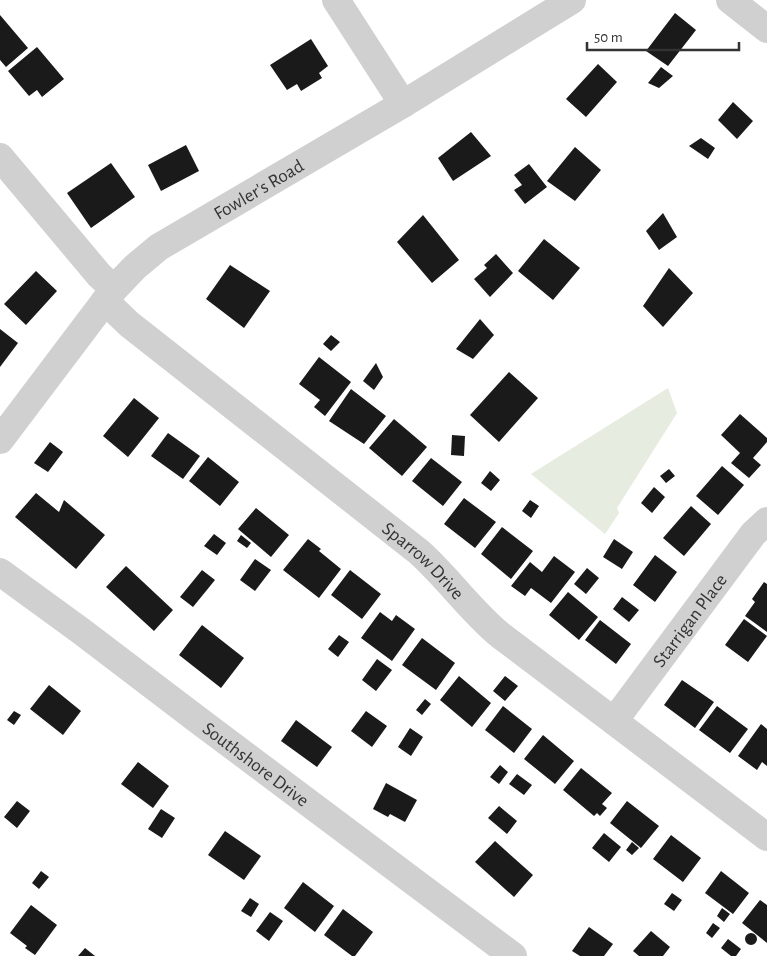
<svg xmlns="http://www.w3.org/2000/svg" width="767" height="956" font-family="'Alegreya Sans',sans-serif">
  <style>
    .green { fill: #e6ecdf }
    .building { fill: #1a1a1a }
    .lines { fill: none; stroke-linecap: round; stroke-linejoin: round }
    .minor { stroke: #d0d0d0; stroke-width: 28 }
    .labels { text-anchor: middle; stroke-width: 5; stroke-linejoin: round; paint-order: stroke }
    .street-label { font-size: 19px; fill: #333; stroke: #fff }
  </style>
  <rect width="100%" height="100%" fill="#fff"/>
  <path class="green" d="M668 388 677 413 617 508 619 513 605 534 531 474Z"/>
  <path class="building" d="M675 13 696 30 668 66 646 51Z
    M0 15 28 48 6 67 0 60Z
    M311 39 328 66 319 73 322 78 301 91 297 84 287 90 270 65Z
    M37 47 64 79 42 97 37 90 29 96 8 71Z
    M598 64 617 82 586 117 566 99Z
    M661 67 673 76 659 88 648 83Z
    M733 102 753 121 737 139 718 120Z
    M471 132 491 156 453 181 438 158Z
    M701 138 715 148 708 159 689 146Z
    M186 145 199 171 161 191 148 165Z
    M575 147 601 170 575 201 547 181Z
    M111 163 135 197 91 228 67 193Z
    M529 164 547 187 525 204 514 190 522 185 514 175Z
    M663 213 677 237 659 250 646 231Z
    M423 215 459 260 432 283 397 242Z
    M544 239 580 268 553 300 518 271Z
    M496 254 513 273 490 297 474 279 487 268 484 265Z
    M230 265 270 291 244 328 206 299Z
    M669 268 693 293 663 327 643 306Z
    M36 271 57 291 26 325 4 304Z
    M480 319 494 335 473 359 456 349Z
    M0 329 18 343 0 367Z
    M331 335 340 342 331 351 323 344Z
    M319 357 351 382 325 416 314 407 320 400 299 384Z
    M376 363 383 377 374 390 363 381Z
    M509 372 538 398 499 442 470 415Z
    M351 389 386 416 364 444 329 421Z
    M134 398 159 418 128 457 103 436Z
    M740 414 767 438V442L753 458 761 465 749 478 731 463 740 453 721 435Z
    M394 419 427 447 402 476 369 448Z
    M168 433 200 456 183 479 151 456Z
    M452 435 465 436 464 456 451 455Z
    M50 442 63 452 48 472 34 463Z
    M208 457 239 482 220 506 189 481Z
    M431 458 462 482 443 506 412 481Z
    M722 466 744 485 718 515 696 496Z
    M669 469 675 476 666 483 660 476Z
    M490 471 500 480 491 491 481 483Z
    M654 487 665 497 652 513 641 503Z
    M36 493 59 512 64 500 105 535 76 569 15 517Z
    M464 498 496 522 475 548 444 524Z
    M530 500 539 506 531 518 522 511Z
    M691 506 711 524 684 556 663 538Z
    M256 508 289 535 271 557 238 529Z
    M502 527 533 551 511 579 481 554Z
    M214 534 226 543 217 555 204 546Z
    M241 535 251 543 247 548 237 541Z
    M308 539 321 549 319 551 341 569 319 598 283 570Z
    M614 539 633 552 622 569 603 557Z
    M655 555 677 572 655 602 633 585Z
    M554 556 575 572 551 603 531 588 525 596 511 586 530 562 542 572Z
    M255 559 271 570 255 591 240 580Z
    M126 566 173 610 154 631 106 587Z
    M587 568 599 578 586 594 574 584Z
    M202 570 215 580 193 607 180 597Z
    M350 570 381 594 362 619 331 595Z
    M764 582 767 584V632L745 616 755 602 752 599Z
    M568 592 598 617 579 640 549 615Z
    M622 597 639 610 629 622 613 609Z
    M380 612 392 621 396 615 415 629 392 661 361 638Z
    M744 619 767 636 748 662 725 645Z
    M600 620 631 644 616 664 585 640Z
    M202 625 244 658 221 688 179 655Z
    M339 635 349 642 338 657 328 649Z
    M422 638 455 663 436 690 402 665Z
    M377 659 392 670 376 691 362 680Z
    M459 676 491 703 472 727 440 700Z
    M505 676 518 686 505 701 493 691Z
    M682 680 714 702 695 728 664 705Z
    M49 685 81 711 63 735 30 709Z
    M425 699 431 704 422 715 416 710Z
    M503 706 532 729 514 753 485 730Z
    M717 706 748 729 730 753 699 730Z
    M14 711 21 715 14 725 7 720Z
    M366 711 387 726 372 747 351 731Z
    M296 720 332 747 317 767 281 741Z
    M761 724 767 729V766L762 762 757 770 738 756Z
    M410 728 423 737 411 756 398 747Z
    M543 735 574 761 555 784 524 759Z
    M138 762 169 786 153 808 121 784Z
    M500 765 508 772 499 784 490 777Z
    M581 768 612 793 602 804 607 808 600 816 597 813 594 816 563 790Z
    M517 774 532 785 524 795 509 784Z
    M386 783 417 800 405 822 390 814 388 817 373 809Z
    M17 801 30 811 17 828 4 817Z
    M627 801 659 826 641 848 610 823Z
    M499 806 517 821 507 834 488 818Z
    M161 809 175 818 162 838 148 829Z
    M225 831 261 856 244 880 208 855Z
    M604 833 621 847 609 862 592 848Z
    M671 835 701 858 683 882 653 859Z
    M495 841 533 875 514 897 475 862Z
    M632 842 639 848 632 855 626 850Z
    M41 871 49 877 39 889 32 883Z
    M721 871 749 893 733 914 705 893Z
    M303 882 334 906 315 932 284 908Z
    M672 893 682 900 674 911 664 904Z
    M250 898 259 904 251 917 241 911Z
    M760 900 767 905V943L742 923Z
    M31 905 57 925 35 955 25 948 27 946 10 933Z
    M722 908 730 914 724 922 717 916Z
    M343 909 373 932 355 956H352L324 935Z
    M270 912 283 921 269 941 256 931Z
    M713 923 720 928 712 938 706 933Z
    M589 927 613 944 604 956H580L572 951Z
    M651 931 670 947 663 956H639L633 951Z
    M745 939a6 6 0 1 1 12 0a6 6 0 1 1-12 0Z
    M728 939 741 949 736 956H731L721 948Z
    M85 948 95 956H78Z"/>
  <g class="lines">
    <g class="minor">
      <path d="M336 0 403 104"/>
      <path d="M730 0 767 29"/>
      <path d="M0 157 99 275 114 289"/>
      <path id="s1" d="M105 301 129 324 419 552C448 578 470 610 500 635L767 837"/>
      <path id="s2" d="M0 440 114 289 135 267 159 247 403 104 572 0"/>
      <path id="s3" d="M0 572 81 631 198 720 513 956"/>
      <path id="s4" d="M614 721 753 534 767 521"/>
    </g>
  </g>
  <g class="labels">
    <g class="street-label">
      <text dy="7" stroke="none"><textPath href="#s2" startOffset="366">Fowler's Road</textPath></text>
      <text dy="7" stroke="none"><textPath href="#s1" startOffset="411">Sparrow Drive</textPath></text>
      <text dy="7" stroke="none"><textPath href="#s4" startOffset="126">Starrigan Place</textPath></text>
      <text dy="7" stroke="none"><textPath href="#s3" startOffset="320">Southshore Drive</textPath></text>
    </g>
  </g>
  <path d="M587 42v8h152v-8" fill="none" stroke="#333333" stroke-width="2.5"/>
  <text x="594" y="42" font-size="15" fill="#333333" stroke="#ffffff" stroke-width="4" paint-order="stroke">50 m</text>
</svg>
